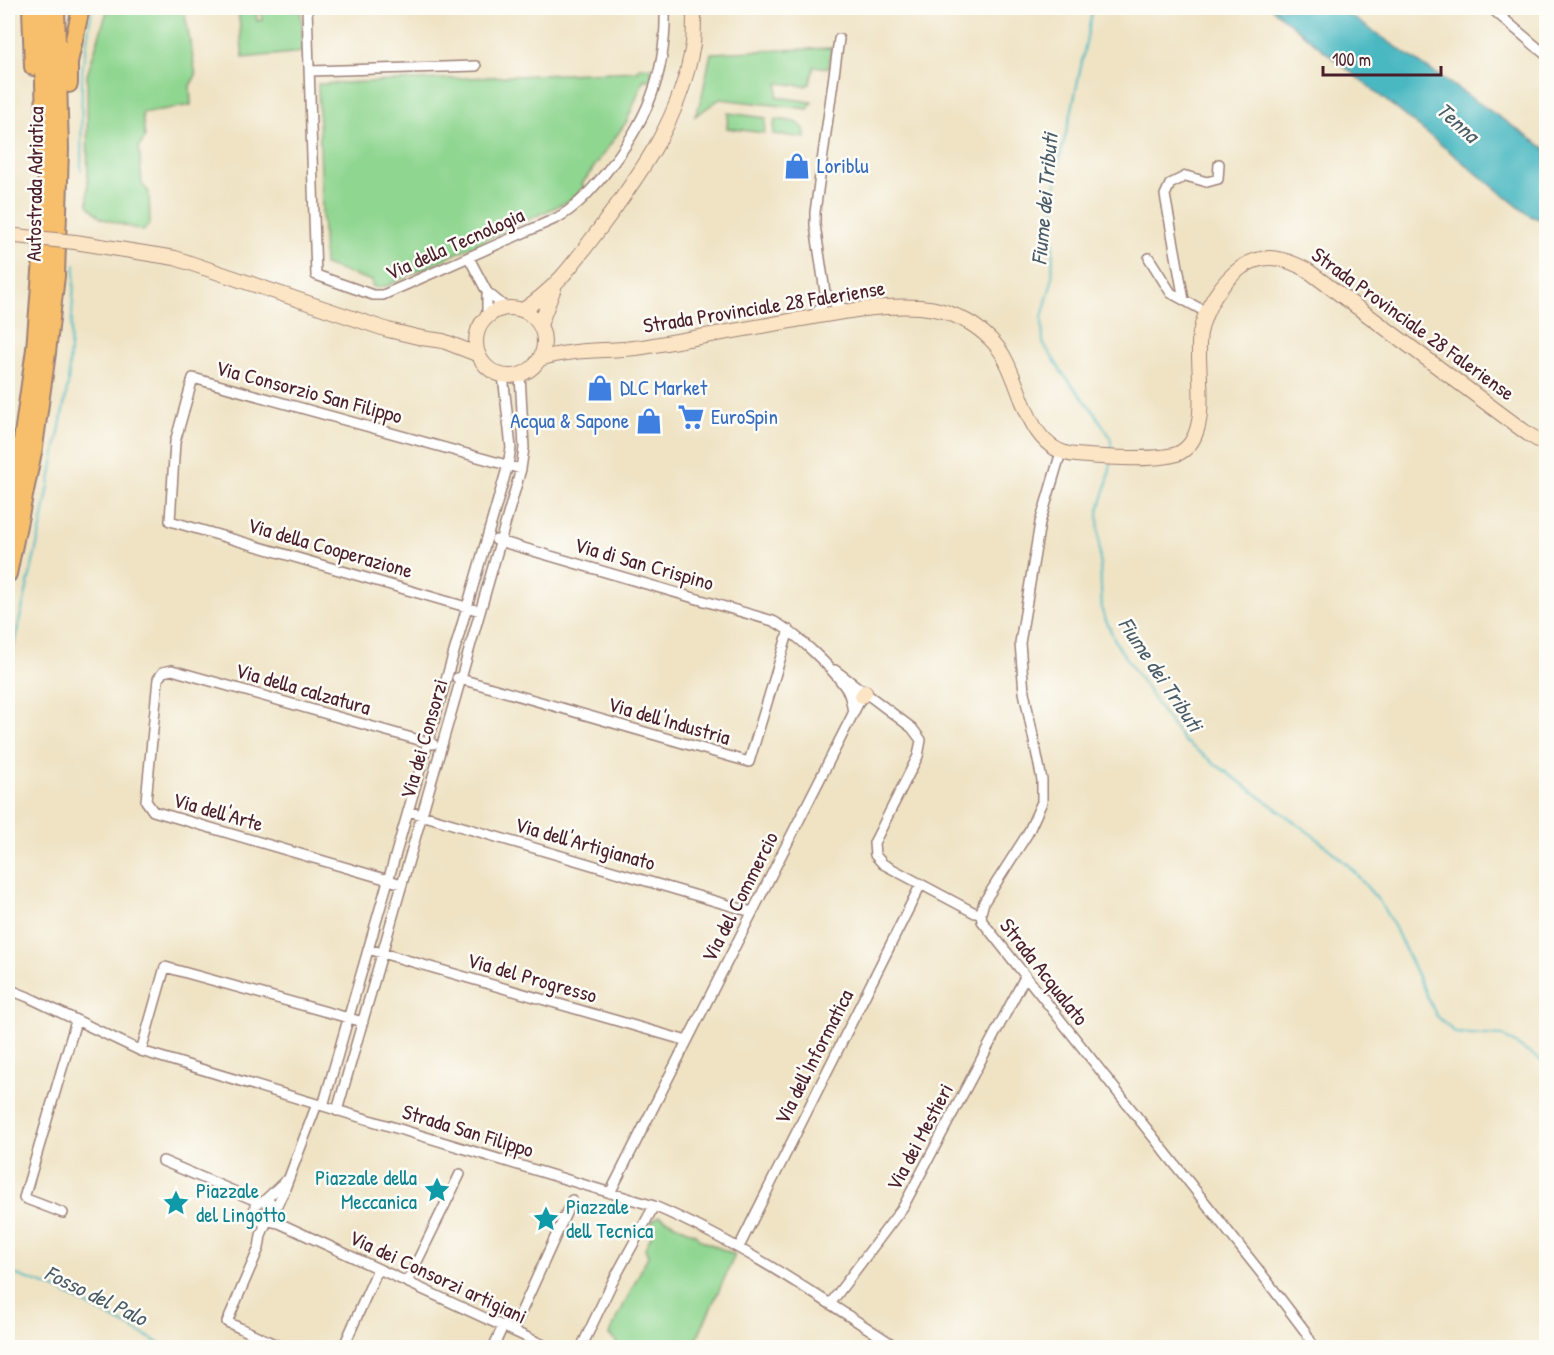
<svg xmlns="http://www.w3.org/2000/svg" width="1554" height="1355" font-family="'Patrick Hand',sans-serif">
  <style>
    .green { fill: #8fd690; stroke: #6c7a5e; stroke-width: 1.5 }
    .water { fill: #49b8c1; stroke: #4a6c76; stroke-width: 1.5 }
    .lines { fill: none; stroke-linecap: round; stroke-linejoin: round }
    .stream { stroke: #49b8c1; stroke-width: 2 }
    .street-casing { stroke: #9c8178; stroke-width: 12 }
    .secondary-casing { stroke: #9c8178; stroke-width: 16 }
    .highway-casing { stroke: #9c8178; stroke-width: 20 }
    .street { stroke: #fff; stroke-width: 9 }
    .secondary { stroke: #fce5c4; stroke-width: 14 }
    .highway { stroke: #f7bf6c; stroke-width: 16 }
    .secondary-bridge-casing { stroke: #9c8178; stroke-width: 16; stroke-linecap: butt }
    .secondary-bridge { stroke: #fce5c4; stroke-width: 14 }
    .labels { text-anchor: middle; stroke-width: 5; stroke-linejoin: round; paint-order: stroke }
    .shop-label { font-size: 21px; fill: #366cbe; stroke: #fdfcf7; text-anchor: start }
    .street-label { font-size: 21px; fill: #4a1f2b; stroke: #fdfcf7 }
    .culture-label { font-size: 21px; fill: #0d838f; stroke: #fdfcf7; text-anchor: start }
    .water-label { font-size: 22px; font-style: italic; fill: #4a5c67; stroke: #fdfcf7 }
  </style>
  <rect width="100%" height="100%" fill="#fdfcf7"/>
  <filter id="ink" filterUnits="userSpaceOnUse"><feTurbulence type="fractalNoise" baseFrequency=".0167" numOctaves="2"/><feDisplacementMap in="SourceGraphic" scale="12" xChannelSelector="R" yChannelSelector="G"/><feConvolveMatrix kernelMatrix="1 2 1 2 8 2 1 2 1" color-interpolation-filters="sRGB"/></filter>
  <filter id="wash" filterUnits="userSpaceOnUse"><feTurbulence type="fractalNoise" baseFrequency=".008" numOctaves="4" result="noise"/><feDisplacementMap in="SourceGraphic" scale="24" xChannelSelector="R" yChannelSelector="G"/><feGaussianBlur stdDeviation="1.35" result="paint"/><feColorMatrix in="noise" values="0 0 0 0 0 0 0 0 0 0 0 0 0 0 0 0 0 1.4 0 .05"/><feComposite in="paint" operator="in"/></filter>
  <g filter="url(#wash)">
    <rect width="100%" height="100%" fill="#efe3c4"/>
    <path class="green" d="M108 8H186L184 9 196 75 190 86 191 105 142 113 145 138 139 147 142 184 149 192 150 224 143 231 101 218 88 205 87 75Z
      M238 8H256L257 21 262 20 261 8H301L303 52 243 58Z
      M831 48 829 68 814 66 810 84 805 86 778 83 777 97 812 102 808 109 720 99 695 116 702 96 711 53Z
      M639 67 652 68 650 81 644 79 627 121 582 184 585 187 573 199 389 285 378 288 372 286V281L324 265 318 84 638 71Z
      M728 113 766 118 764 133 727 128Z
      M775 119C789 121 807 120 805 138L773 134Z
      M659 1216 697 1235 699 1239 735 1255 693 1347H614L617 1342 609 1335 648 1256 645 1248 655 1228 651 1222Z"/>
    <path class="water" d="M1271 8H1339L1546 149V221L1530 216Z"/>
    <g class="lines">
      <path class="stream" d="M1093 8 1071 114 1059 160 1055 191 1052 281 1042 317 1043 343 1063 374 1094 412 1111 438V452
        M81 170 82 72 92 8
        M1111 463 1107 484 1098 513 1102 611 1116 643 1165 716 1184 741 1315 837 1349 866 1379 901 1394 926 1436 1015 1455 1033 1503 1036 1546 1064
        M8 670 41 528 68 384 75 265
        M8 1272 57 1289 169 1348"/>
    </g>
  </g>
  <g filter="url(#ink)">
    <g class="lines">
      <g class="street-casing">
        <path id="street" d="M307 8 316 275 373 295H383L557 218C577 207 589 192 604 175 646 123 667 75 665 8
          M1491 8 1546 55
          M310 71 476 66
          M469 258 487 292 506 308
          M1149 258 1171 293 1206 312
          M825 292 837 306 849 310
          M1184 300 1165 195 1170 184 1186 176 1207 182 1218 179 1219 164
          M811 316C821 310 824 304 825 292L815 225V212L839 39
          M487 317V292
          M1061 452 1040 523 1020 643 1024 692 1042 780V802L1028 833 984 902 981 913 982 921 1261 1273 1305 1331 1314 1348
          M496 540 773 621C795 632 834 669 847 690 851 697 852 706 853 713
          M480 611 170 521 175 442 193 378 521 469
          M835 670 912 728 921 740 918 756 874 843 875 855 883 864 975 913H981
          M457 678 749 762 789 630
          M408 811 752 912
          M402 884 153 811 146 801 158 679 163 672 172 670 433 744
          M368 949 687 1041
          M8 989 28 997 141 1051 654 1206C741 1243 819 1297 898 1348
          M141 1051 165 967 363 1022
          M323 1106 508 465 511 448 503 375
          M337 1111 521 469 524 448 520 375
          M163 1161 259 1202H270L273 1205 275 1213 269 1221H260L254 1215 255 1205 259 1202
          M610 1193 862 696H856L848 691
          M265 1200 285 1181
          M275 1209 284 1191 317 1104
          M63 1213 24 1198 76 1021
          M267 1221 261 1235 259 1248 227 1322 283 1348
          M269 1221 279 1223 550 1348
          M739 1247 921 884
          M407 1282 460 1174
          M830 1304 903 1207 1025 977
          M513 1330 572 1200
          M343 1348 378 1269
          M493 1348 503 1326
          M581 1348 612 1283 654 1206"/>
      </g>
      <g class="secondary-casing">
        <path id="secondary" d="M75 242 175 258 388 330 422 338 443 341 479 355
          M476 342a34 34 0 1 1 68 0a34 34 0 1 1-68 0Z
          M523 310C559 286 575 261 601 227 644 169 681 117 693 44 694 32 694 20 694 8
          M540 325 554 288
          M540 359C574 348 608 352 643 347 694 338 745 329 796 320 837 313 879 304 920 307 936 308 954 314 968 322 979 328 994 341 1001 352 1023 385 1026 451 1076 455 1098 457 1164 462 1181 452 1214 432 1194 365 1200 333 1205 308 1221 282 1242 267 1265 252 1285 258 1307 270L1528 434 1546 445
          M862 696 865 692"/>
      </g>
      <g class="highway-casing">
        <path id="highway" d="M31 8 33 67
          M69 84V62L81 8
          M8 512 22 441 35 349 47 195 42 8
          M8 574 34 447 47 353 56 276 60 149 56 8"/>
      </g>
      <use href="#street" class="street"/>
      <use href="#secondary" class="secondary"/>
      <use href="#highway" class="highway"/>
      <g class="secondary-bridge-casing">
        <path id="secondary-bridge" d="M16 236 75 242"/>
      </g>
      <use href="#secondary-bridge" class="secondary-bridge"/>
    </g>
  </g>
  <defs>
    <g id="shop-bare" transform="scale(2.07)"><path d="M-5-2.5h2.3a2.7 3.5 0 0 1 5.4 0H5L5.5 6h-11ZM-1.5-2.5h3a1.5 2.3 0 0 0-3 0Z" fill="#3f7fe0" stroke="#fdfcf7" stroke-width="2.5" paint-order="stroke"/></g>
    <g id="supermarket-bare" transform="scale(2.07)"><path d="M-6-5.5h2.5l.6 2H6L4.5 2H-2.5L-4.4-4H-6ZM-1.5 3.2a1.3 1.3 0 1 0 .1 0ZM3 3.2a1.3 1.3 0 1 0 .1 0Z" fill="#3f7fe0" stroke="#fdfcf7" stroke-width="2.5" paint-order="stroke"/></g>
    <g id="sight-bare" transform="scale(2.07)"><path d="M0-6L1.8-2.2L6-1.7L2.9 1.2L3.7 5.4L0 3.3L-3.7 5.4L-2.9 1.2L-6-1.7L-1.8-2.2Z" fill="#0f9aa8" stroke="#fdfcf7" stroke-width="2.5" paint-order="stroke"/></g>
  </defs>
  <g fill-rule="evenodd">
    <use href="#shop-bare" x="797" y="166"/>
    <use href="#shop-bare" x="600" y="388"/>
    <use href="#supermarket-bare" x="691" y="417"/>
    <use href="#shop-bare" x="649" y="421"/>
    <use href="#sight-bare" x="437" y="1190"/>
    <use href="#sight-bare" x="176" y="1203"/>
    <use href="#sight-bare" x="546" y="1219"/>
  </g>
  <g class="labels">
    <g class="shop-label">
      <text x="817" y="173">Loriblu</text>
      <text x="620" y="395">DLC Market</text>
      <text x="711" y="424">EuroSpin</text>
      <text x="629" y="428" text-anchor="end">Acqua &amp; Sapone</text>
    </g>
    <g class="street-label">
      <text transform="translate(35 184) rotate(-89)" y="7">Autostrada Adriatica</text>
      <text transform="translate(455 244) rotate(-24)" y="7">Via della Tecnologia</text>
      <text transform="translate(764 307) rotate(-9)" y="7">Strada Provinciale 28 Faleriense</text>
      <text transform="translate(1413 324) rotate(36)" y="7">Strada Provinciale 28 Faleriense</text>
      <text transform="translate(309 392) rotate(15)" y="7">Via Consorzio San Filippo</text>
      <text transform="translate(330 548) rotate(16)" y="7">Via della Cooperazione</text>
      <text transform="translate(644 564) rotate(16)" y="7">Via di San Crispino</text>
      <text transform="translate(303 689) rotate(16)" y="7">Via della calzatura</text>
      <text transform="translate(669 721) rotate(16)" y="7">Via dell'Industria</text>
      <text transform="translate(424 739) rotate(-74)" y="7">Via dei Consorzi</text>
      <text transform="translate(218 812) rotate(16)" y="7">Via dell'Arte</text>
      <text transform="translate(585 844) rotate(16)" y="7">Via dell'Artigianato</text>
      <text transform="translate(740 897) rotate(-63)" y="7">Via del Commercio</text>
      <text transform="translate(1044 972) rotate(52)" y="7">Strada Acqualato</text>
      <text transform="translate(532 978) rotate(16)" y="7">Via del Progresso</text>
      <text transform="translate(814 1057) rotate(-63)" y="7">Via dell'Informatica</text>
      <text transform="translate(468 1131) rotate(17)" y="7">Strada San Filippo</text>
      <text transform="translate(920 1137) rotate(-62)" y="7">Via dei Mestieri</text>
      <text transform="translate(438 1277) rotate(25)" y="7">Via dei Consorzi artigiani</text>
    </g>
    <g class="culture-label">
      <text x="417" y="1185" text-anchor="end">Piazzale della<tspan x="417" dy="24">Meccanica</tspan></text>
      <text x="196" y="1198">Piazzale<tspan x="196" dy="24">del Lingotto</tspan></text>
      <text x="566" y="1214">Piazzale<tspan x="566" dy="24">dell Tecnica</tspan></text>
    </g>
    <g class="water-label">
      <text transform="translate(1458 122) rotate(42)" y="8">Tenna</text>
      <text transform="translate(1044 199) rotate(-85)" y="8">Fiume dei Tributi</text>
      <text transform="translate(1161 674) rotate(56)" y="8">Fiume dei Tributi</text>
      <text transform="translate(96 1295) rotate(26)" y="8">Fosso del Palo</text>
    </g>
  </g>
  <rect width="1554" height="1355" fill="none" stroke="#fdfcf7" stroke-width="30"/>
  <path d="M1323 66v9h118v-9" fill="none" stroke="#4a1f2b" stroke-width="3"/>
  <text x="1332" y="66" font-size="18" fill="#4a1f2b" stroke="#fdfcf7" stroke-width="4.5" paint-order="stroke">100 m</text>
</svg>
